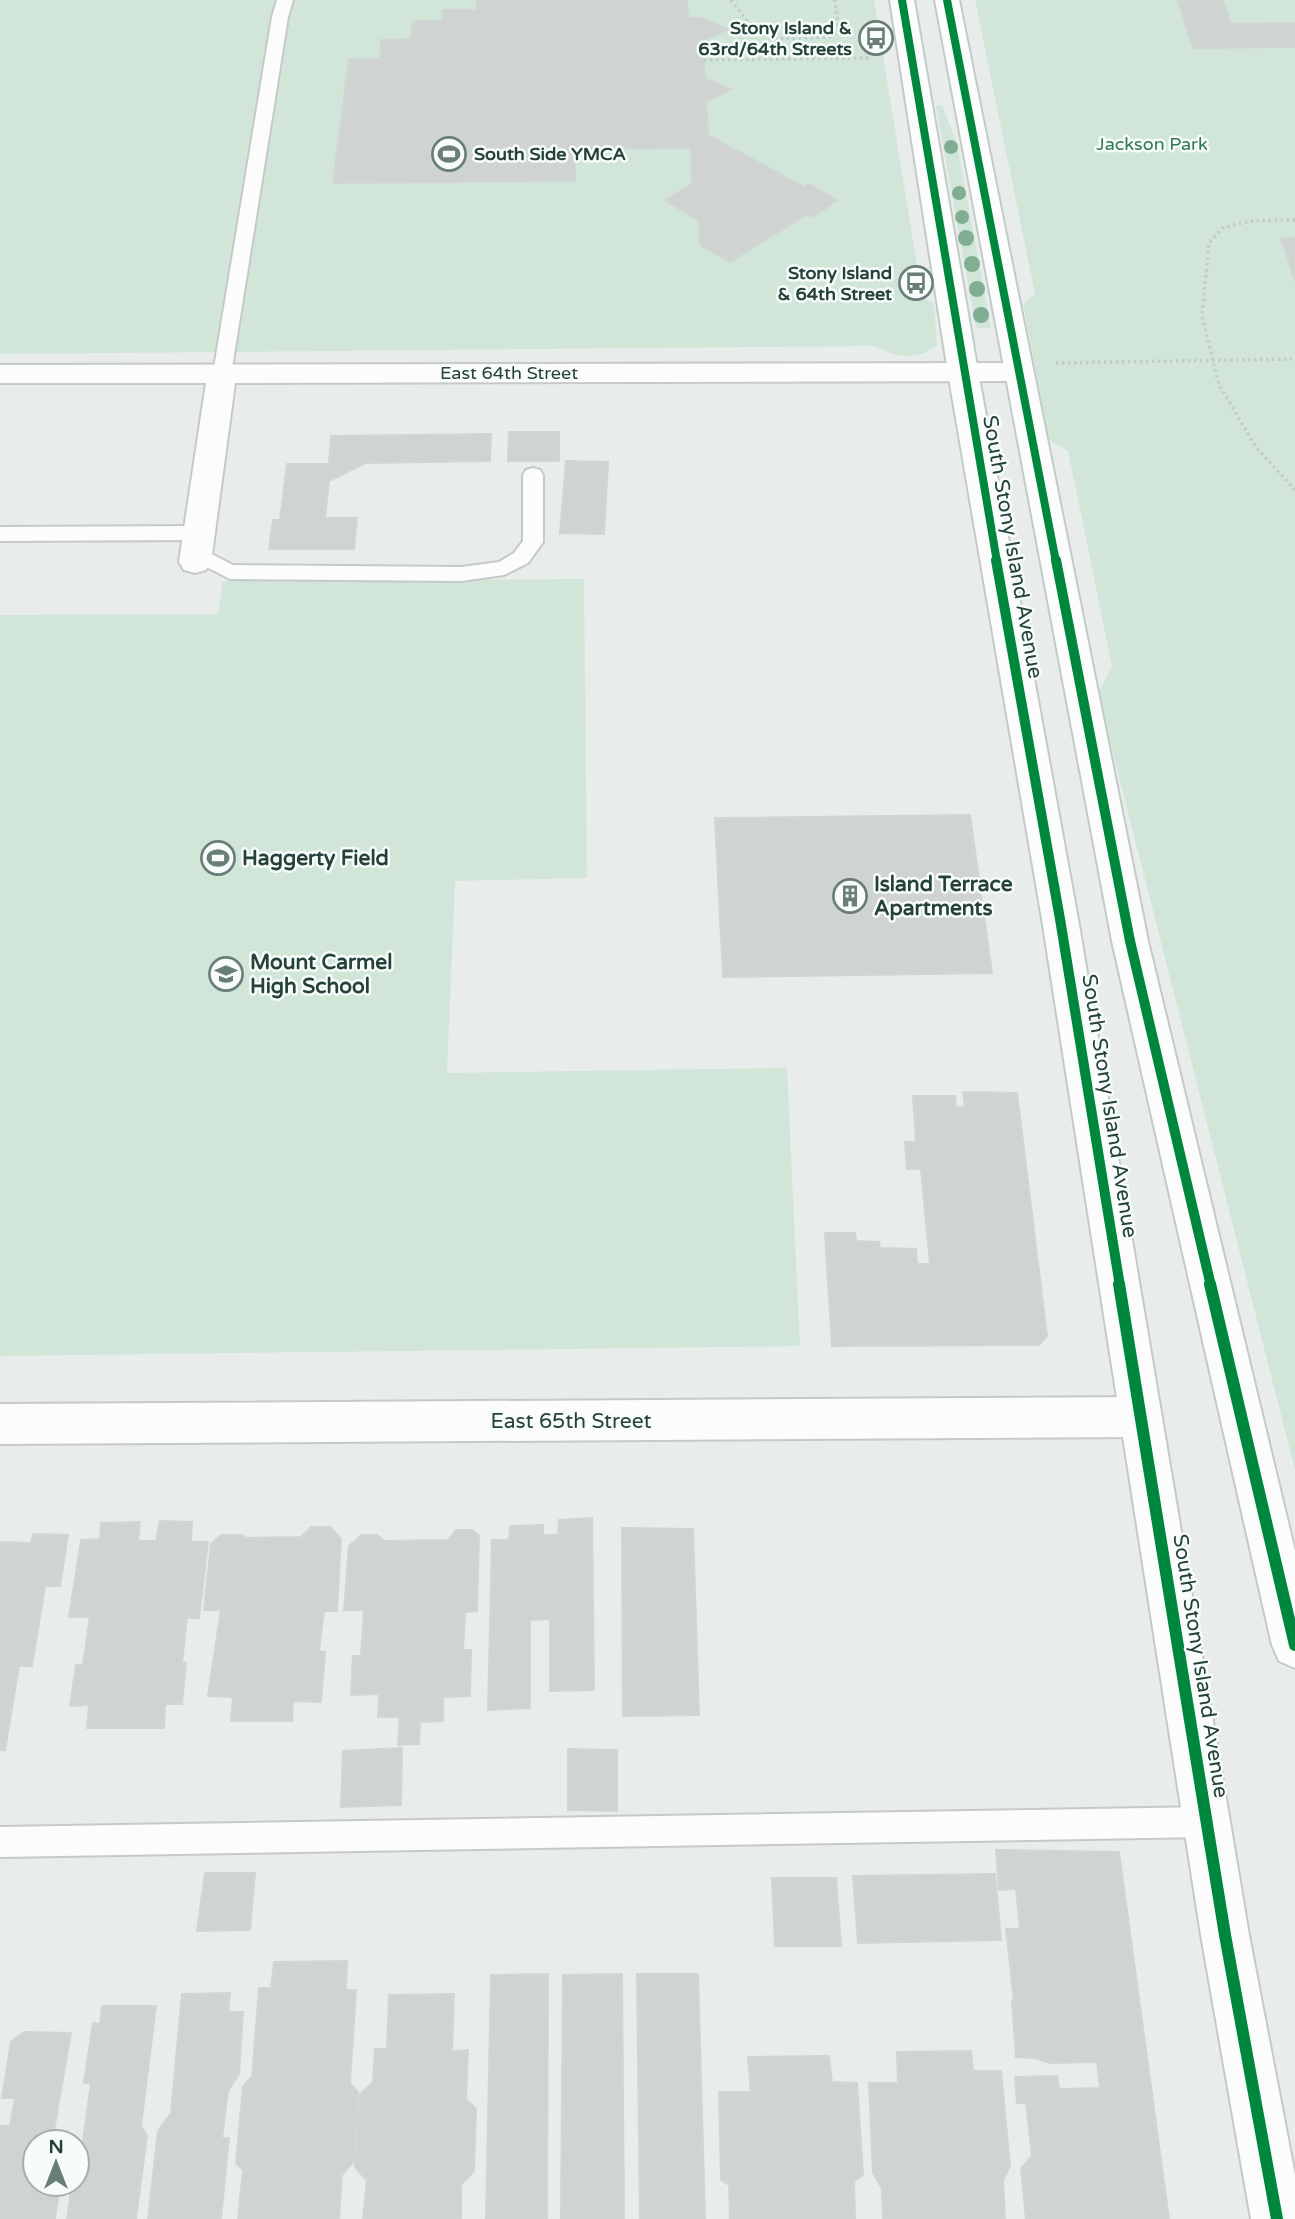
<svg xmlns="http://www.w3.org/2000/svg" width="1295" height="2219" font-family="'Varela Round',sans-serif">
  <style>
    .green { fill: #d1e6d8 }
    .building { fill: #cfd4d2; stroke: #d1d6d4; stroke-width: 2 }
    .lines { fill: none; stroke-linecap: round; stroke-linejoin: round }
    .service-casing { stroke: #c5cac8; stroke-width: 4 }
    .minor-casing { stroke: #c5cac8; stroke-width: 4 }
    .secondary-casing { stroke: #c3cbc8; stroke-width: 4 }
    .path { stroke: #c3ccca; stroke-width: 3.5; stroke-dasharray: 2.5 3.5; stroke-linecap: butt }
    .service { fill: #fcfcfc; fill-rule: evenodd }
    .minor { fill: #fcfcfc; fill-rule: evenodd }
    .secondary { fill: #fcfcfc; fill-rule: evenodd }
    .cycleway-far2-casing { stroke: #f7fbf9; stroke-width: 11 }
    .cycleway-far1-casing { stroke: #f7fbf9; stroke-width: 14 }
    .cycleway-casing { stroke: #f7fbf9; stroke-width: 17 }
    .cycleway-far2 { stroke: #00873e; stroke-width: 8 }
    .cycleway-far1 { stroke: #00873e; stroke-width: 10 }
    .cycleway { stroke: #00873e; stroke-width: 12 }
    .tree { fill: #81ae93 }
    .labels { text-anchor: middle; stroke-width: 5; stroke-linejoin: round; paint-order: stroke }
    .far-poi-label { font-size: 18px; font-weight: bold; fill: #24423a; stroke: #f7fbf9; text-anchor: end }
    .far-park-label { font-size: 18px; fill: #2d7a4b; stroke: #f7fbf9 }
    .far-street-label { font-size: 18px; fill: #24423a; stroke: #f7fbf9 }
    .street-label { font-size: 21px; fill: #24423a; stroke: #f7fbf9 }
    .poi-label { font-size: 21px; font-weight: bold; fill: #24423a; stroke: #f7fbf9; text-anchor: start }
  </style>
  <rect width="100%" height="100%" fill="#e8edeb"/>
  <path class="green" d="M0 0H874L922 296 934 304 937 345C919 361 894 358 876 346L0 354Z
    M975 0H1295V1470L1098 694 1112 666 1068 451 1049 440 1023 304 1035 294Z
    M942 105 957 144 991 328H976L936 106Z
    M584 579 587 878 455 881 447 1073 787 1068 800 1346 0 1356V615L218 614 223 581Z"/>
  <path class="building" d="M477 0H687L688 18H702L728 29 703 41 705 79 731 89 706 102 708 135 804 187 809 184 837 200 813 217 807 214 730 262 700 245 699 221 665 200 692 184 691 148 575 149V181L333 183 349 59H380L381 40 411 39 413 21H442L443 10H477Z
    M1178 0H1223L1231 24 1295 23V47L1193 48Z
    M1281 238H1295V281Z
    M509 432H559V461H508Z
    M491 434 490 461 365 463 329 481 325 518H357L354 549H269L273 520H280L287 464H329L331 436Z
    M566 461 608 462 604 534 560 533Z
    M970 815 992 973 723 977 715 818Z
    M963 1092 1017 1093 1047 1336 1039 1345 832 1346 825 1233H855L856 1241 879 1242 880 1248 916 1249 917 1264H930L921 1169H907L905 1142H916L913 1096H955L956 1107H965Z
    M592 1518 594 1690 550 1691V1619L530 1620V1708L488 1710 492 1540H509L510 1526 543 1525V1535H558L559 1520Z
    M160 1521 192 1522 191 1542H208L199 1618H187L182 1663H186L182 1704H165L164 1728H87L89 1705 70 1706 76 1665H83L90 1617H69L81 1540 100 1539 101 1523 140 1522 138 1541H156Z
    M311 1527H331L341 1539 337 1611H324L319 1651 325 1652 321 1702 293 1701 292 1721H231L233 1697 208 1696 221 1610H204L211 1544 221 1535H242L247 1538 301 1537Z
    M622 1528 693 1529 699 1715 623 1716Z
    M456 1530H472L479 1536 477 1611 465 1612 463 1650H471L470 1696 443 1697V1721L420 1722 419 1744 398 1745 400 1717H378L379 1694 351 1695 353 1656H361L364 1610H344L349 1546 362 1535H377L385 1541 448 1540Z
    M33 1534 68 1535 60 1586H45L32 1666H19L5 1750H0V1542L31 1543Z
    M402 1748 401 1805 341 1807 343 1751Z
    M568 1749 617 1750V1811L568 1810Z
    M996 1850 1119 1852 1169 2219H1026L1021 2168 1032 2156 1026 2103H1017L1015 2077 1057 2076 1059 2089 1100 2088 1097 2062 1050 2063 1035 2058 1016 2057 1012 2001H1014L1006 1929H1020L1016 1889 999 1890Z
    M205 1873H255L250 1930 197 1931Z
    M995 1874 1001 1940 858 1943 853 1876Z
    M772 1878H836L841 1946H775Z
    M347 1961 346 1990H356L350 2083 358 2092 354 2161 342 2175 339 2219H238L243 2170 236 2163 243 2086 252 2077 259 1988H271L274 1962Z
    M548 1974 547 2218 486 2219 491 1975Z
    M622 1974 624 2219H561L563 1975Z
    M637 1974H698L705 2219H640Z
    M230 1993 228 2012H243L239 2074 228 2091 222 2138H229L221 2219H148L158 2131 171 2113 182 1994Z
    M454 1994 452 2051 468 2050 466 2099 476 2109 474 2171 461 2185V2219H363L367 2181 355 2167 360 2094 373 2082 375 2049H387L389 1995Z
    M102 2006H156L141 2126 147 2136 136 2219H67L72 2184H77V2152L83 2141 91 2083H84L93 2023 100 2024Z
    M24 2032 71 2033 53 2136 57 2142H35V2184H60L55 2219H0V2126H10L15 2098H2L11 2042Z
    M971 2051 973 2071H1001L1010 2166 1003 2180 1005 2219H883L882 2189 873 2173 869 2083H898L897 2052Z
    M829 2056 832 2082 857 2083 863 2175 854 2181 855 2219H730L729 2185 721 2180 719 2092H751L748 2057Z"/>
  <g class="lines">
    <g class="service-casing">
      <path id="service" d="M277 0H293L288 17 231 374 222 380 213 374 272 17Z
        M533 468 540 470 543 475V542L528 563 504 575 461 581 230 579 189 558 186 553 189 548 196 546 233 565 461 567 499 562 514 553 523 541V475L526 470Z
        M198 526 205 528 208 533 205 538 198 540 0 541V527Z
        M1207 1807 1218 1811 1222 1822 1218 1833 1207 1837 0 1857V1827Z"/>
    </g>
    <g class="minor-casing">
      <path id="minor" d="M1018 363 1028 365 1033 372 1028 379 1018 381 235 383 211 562 206 570 195 573 184 570 179 562 206 383H0V365Z
        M1141 1397 1156 1403 1162 1417 1156 1431 1141 1437 0 1444V1404Z"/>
    </g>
    <g class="secondary-casing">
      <path id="secondary" d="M890 0H914L978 372 1078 919 1249 1935 1295 2175V2219H1251L1201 1935 1042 919 948 372Z
        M935 0H959L1148 941 1295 1551V1668L1279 1661 1272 1645 1112 941Z"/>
    </g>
    <path class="path" d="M731 0 748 22 771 39 829 37 839 32 835 0
      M704 60 870 58
      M1295 220 1250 221 1222 228 1209 243 1202 316 1219 385 1256 447 1295 490
      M1056 363 1295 359"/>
    <use href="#service" class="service"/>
    <use href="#minor" class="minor"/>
    <use href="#secondary" class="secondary"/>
    <g class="cycleway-far2-casing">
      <path id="cycleway-far2" d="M902 0 997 562
        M947 0 1056 562"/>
    </g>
    <g class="cycleway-far1-casing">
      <path id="cycleway-far1" d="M996 560 1060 919 1120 1286
        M1056 560 1130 941 1211 1286"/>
    </g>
    <g class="cycleway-casing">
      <path id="cycleway" d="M1119 1284 1225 1935 1277 2219
        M1210 1284 1295 1645"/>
    </g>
    <use href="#cycleway-far2" class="cycleway-far2"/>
    <use href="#cycleway-far1" class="cycleway-far1"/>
    <use href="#cycleway" class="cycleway"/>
  </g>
  <g class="tree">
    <circle cx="951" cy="147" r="7"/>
    <circle cx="959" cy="193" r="7"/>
    <circle cx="962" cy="217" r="7"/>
    <circle cx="966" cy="238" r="8"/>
    <circle cx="972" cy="264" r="8"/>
    <circle cx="977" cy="289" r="8"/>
    <circle cx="981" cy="315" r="8"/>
  </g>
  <defs>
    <g id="bus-ring" transform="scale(1.75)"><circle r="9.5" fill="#f7fbf9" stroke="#697e78" stroke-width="1.5"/><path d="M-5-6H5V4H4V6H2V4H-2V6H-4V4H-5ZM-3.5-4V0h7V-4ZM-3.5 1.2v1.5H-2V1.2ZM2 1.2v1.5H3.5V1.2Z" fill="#697e78"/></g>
    <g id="stadium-ring" transform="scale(1.75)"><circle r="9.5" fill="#f7fbf9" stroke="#697e78" stroke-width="1.5"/><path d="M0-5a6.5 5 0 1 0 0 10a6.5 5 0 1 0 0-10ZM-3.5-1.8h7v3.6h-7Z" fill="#697e78"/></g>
    <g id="building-ring" transform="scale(1.75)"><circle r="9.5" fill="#f7fbf9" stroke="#697e78" stroke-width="1.5"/><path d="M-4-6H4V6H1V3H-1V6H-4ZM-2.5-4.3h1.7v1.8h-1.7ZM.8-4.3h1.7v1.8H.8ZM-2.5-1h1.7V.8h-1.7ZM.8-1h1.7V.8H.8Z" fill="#697e78"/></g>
    <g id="school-ring" transform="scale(1.75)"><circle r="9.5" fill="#f7fbf9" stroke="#697e78" stroke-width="1.5"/><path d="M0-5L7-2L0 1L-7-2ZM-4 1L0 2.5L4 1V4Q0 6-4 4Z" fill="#697e78"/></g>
  </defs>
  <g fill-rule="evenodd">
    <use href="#bus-ring" x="876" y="38"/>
    <use href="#stadium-ring" x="449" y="154"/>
    <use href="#bus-ring" x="916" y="283"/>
    <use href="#stadium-ring" x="218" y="858"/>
    <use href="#building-ring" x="850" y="896"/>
    <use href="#school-ring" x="226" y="974"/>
  </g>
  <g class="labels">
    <g class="far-poi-label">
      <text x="852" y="34">Stony Island &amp;<tspan x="852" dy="21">63rd/64th Streets</tspan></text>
      <text x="474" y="160" text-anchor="start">South Side YMCA</text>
      <text x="892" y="279">Stony Island<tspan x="892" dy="21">&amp; 64th Street</tspan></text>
    </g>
    <g class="far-park-label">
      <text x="1152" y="150">Jackson Park</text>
    </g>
    <g class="far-street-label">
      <text x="509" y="379">East 64th Street</text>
    </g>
    <g class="street-label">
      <text transform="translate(1013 547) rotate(80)" y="7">South Stony Island Avenue</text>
      <text transform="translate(1110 1106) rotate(81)" y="7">South Stony Island Avenue</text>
      <text x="571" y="1428">East 65th Street</text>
      <text transform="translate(1201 1666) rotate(81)" y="7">South Stony Island Avenue</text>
    </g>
    <g class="poi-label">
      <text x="242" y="865">Haggerty Field</text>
      <text x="874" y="891">Island Terrace<tspan x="874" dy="24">Apartments</tspan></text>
      <text x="250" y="969">Mount Carmel<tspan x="250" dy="24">High School</tspan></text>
    </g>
  </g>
  <g transform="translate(56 2163)"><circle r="33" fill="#f7fbf9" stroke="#a3b1ad" stroke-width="2"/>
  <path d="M0-5L12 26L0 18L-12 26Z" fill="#697e78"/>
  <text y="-10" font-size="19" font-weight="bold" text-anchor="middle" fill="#24423a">N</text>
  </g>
</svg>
